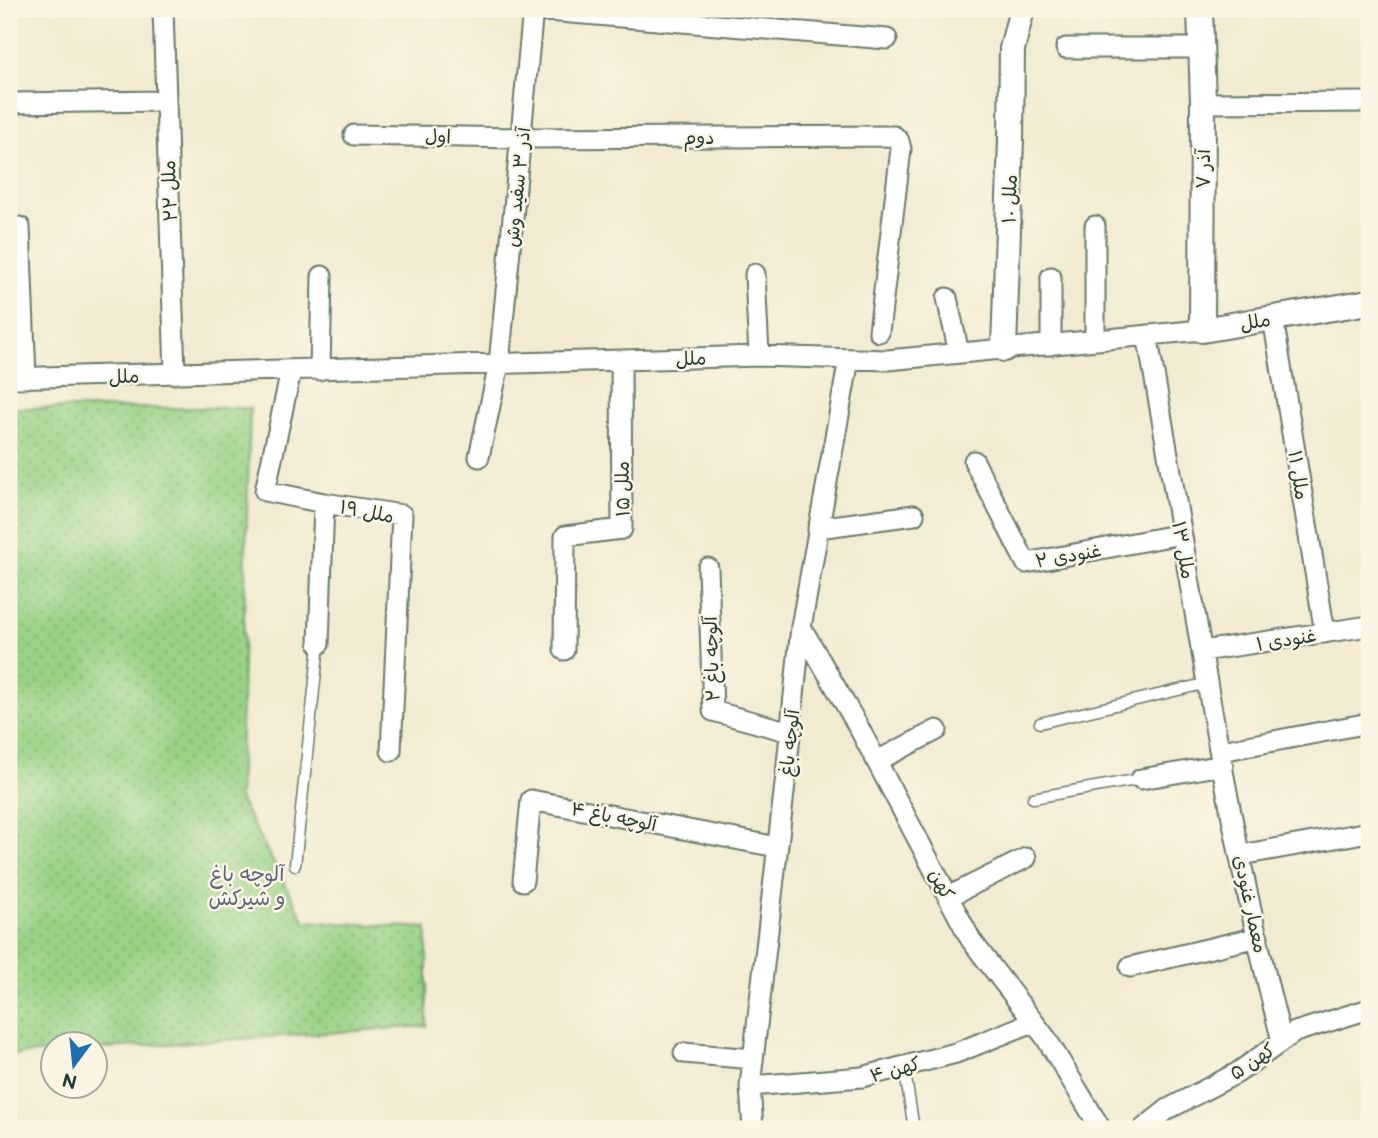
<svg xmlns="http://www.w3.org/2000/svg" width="1378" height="1138" font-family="'Balsamiq Sans','Playpen Sans Arabic',sans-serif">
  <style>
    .garden { fill: url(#garden-dots); stroke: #5c885d; stroke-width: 2 }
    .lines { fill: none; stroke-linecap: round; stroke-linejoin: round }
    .service-casing { stroke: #697a6b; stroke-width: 13 }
    .minor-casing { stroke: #697a6b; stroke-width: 23 }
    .tertiary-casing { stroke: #697a6b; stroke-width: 28 }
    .service { stroke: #fff; stroke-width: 10 }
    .minor { stroke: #fff; stroke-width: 19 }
    .tertiary { stroke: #fff; stroke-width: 24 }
    .labels { text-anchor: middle; stroke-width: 5; stroke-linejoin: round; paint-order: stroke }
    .street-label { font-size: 19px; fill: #1f3d34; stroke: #fcf5e5 }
    .neighbourhood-label { font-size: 21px; fill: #5a677a; stroke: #fcf5e5 }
  </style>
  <defs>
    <pattern id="garden-dots" width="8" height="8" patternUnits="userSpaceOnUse" patternTransform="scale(1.75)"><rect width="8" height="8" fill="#99d386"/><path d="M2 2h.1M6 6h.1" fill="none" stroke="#7cac6e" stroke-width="1.8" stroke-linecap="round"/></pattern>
  </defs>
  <rect width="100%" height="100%" fill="#fcf5e5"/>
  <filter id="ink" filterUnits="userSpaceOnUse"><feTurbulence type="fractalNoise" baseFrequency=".0143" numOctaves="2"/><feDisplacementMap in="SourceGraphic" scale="14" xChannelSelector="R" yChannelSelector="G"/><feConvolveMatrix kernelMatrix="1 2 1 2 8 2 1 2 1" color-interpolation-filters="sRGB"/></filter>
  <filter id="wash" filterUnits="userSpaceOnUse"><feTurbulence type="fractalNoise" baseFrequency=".00686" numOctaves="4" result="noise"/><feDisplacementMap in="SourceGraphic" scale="28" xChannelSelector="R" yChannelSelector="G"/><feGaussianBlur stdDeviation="1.57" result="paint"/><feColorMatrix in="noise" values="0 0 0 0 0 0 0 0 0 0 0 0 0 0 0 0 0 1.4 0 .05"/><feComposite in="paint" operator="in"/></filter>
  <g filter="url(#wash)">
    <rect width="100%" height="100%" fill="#f2ebd1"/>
    <path class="garden" d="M9 408H250L239 799 305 921 427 928V1026L95 1049 94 1044H52V1052L9 1055Z"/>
  </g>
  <g filter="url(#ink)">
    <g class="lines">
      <g class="service-casing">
        <path id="service" d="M1040 723 1208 683
          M1033 798 1141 779
          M295 865 319 644
          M904 1066 914 1129"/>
      </g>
      <g class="minor-casing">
        <path id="minor" d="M163 9 175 374
          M523 9 887 39
          M1066 48H1202
          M9 103 166 101
          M1203 103 1369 102
          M354 135 522 138 894 136 899 141 901 149 879 332
          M20 227 26 378
          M755 274 759 356
          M1051 277V345
          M947 298 959 353
          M1273 318 1325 633
          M1147 335C1190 570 1222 809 1282 1041
          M1095 340V226
          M320 370 322 276
          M291 371 265 491 324 503 402 515 391 751
          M9 378 759 356 888 360 1202 330
          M479 457 499 364 533 9
          M974 461 1026 563 1181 534
          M818 528 914 515
          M708 568 713 711 790 732
          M801 627 859 728 971 940 1046 1038 1101 1129
          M319 644 324 503
          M564 650 565 536 622 529 621 360
          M1202 651 1369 626
          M1221 751 1369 723
          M877 761 937 730
          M1141 779 1223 765
          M1241 855 1369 832
          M523 881 531 800 777 847
          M948 897 1026 858
          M1130 967 1258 937
          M684 1053 753 1059
          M750 1086 862 1077 956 1053 1033 1022
          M753 1129 750 1086 785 784 801 627 849 359
          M1143 1129 1168 1109 1237 1073 1295 1032 1369 1009"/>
      </g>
      <g class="tertiary-casing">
        <path id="tertiary" d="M1200 9 1203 103 1202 330 1369 302
          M1004 349 1011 139 1012 49 1022 9"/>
      </g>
      <use href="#service" class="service"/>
      <use href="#minor" class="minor"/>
      <use href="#tertiary" class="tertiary"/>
    </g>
  </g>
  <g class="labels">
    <g class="street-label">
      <text transform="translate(438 136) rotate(1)" y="7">اول</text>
      <text x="699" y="144">دوم</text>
      <text transform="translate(1203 169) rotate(-90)" y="7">آذر ۷</text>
      <text transform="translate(517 187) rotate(-84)" y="7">آذر ۳ سفید وش</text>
      <text transform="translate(169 191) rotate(-92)" y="7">۲۲ ملل</text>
      <text transform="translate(1009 199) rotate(-88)" y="7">۱۰ ملل</text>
      <text transform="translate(1255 321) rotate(-9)" y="7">ملل</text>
      <text transform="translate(691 358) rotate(-2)" y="7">ملل</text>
      <text transform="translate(124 376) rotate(-2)" y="7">ملل</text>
      <text transform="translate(1299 475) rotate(81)" y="7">۱۱ ملل</text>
      <text transform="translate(622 489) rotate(-91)" y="7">ملل ۱۵</text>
      <text transform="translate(367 511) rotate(11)" y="7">ملل ۱۹</text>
      <text transform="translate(1184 550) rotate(80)" y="7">ملل ۱۳</text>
      <text transform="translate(1068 555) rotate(-10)" y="7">۲ غنودی</text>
      <text transform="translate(1286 639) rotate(-9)" y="7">۱ غنودی</text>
      <text transform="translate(711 659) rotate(-92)" y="7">۲ آلوچه باغ</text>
      <text transform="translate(789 743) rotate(-84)" y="7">آلوچه باغ</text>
      <text transform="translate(614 816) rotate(11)" y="7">۴ آلوچه باغ</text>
      <text transform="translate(942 884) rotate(62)" y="7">کهن</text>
      <text transform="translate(1251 904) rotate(78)" y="7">معمار غنودی</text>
      <text transform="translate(1252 1061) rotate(-34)" y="7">۵ کهن</text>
      <text transform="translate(895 1069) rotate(-15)" y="7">۴ کهن</text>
    </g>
    <g class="neighbourhood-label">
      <text x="247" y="881">آلوچه باغ<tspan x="247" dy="24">و شیرکش</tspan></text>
    </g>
  </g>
  <rect width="1378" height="1138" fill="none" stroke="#fcf5e5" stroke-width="35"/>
  <g transform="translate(74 1065) rotate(195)"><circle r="33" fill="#fcf5e5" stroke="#a4ab9e" stroke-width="2"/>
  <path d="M0-5L12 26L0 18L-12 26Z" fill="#1f6fb2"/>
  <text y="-10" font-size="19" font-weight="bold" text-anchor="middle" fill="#1f3d34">N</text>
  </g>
</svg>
